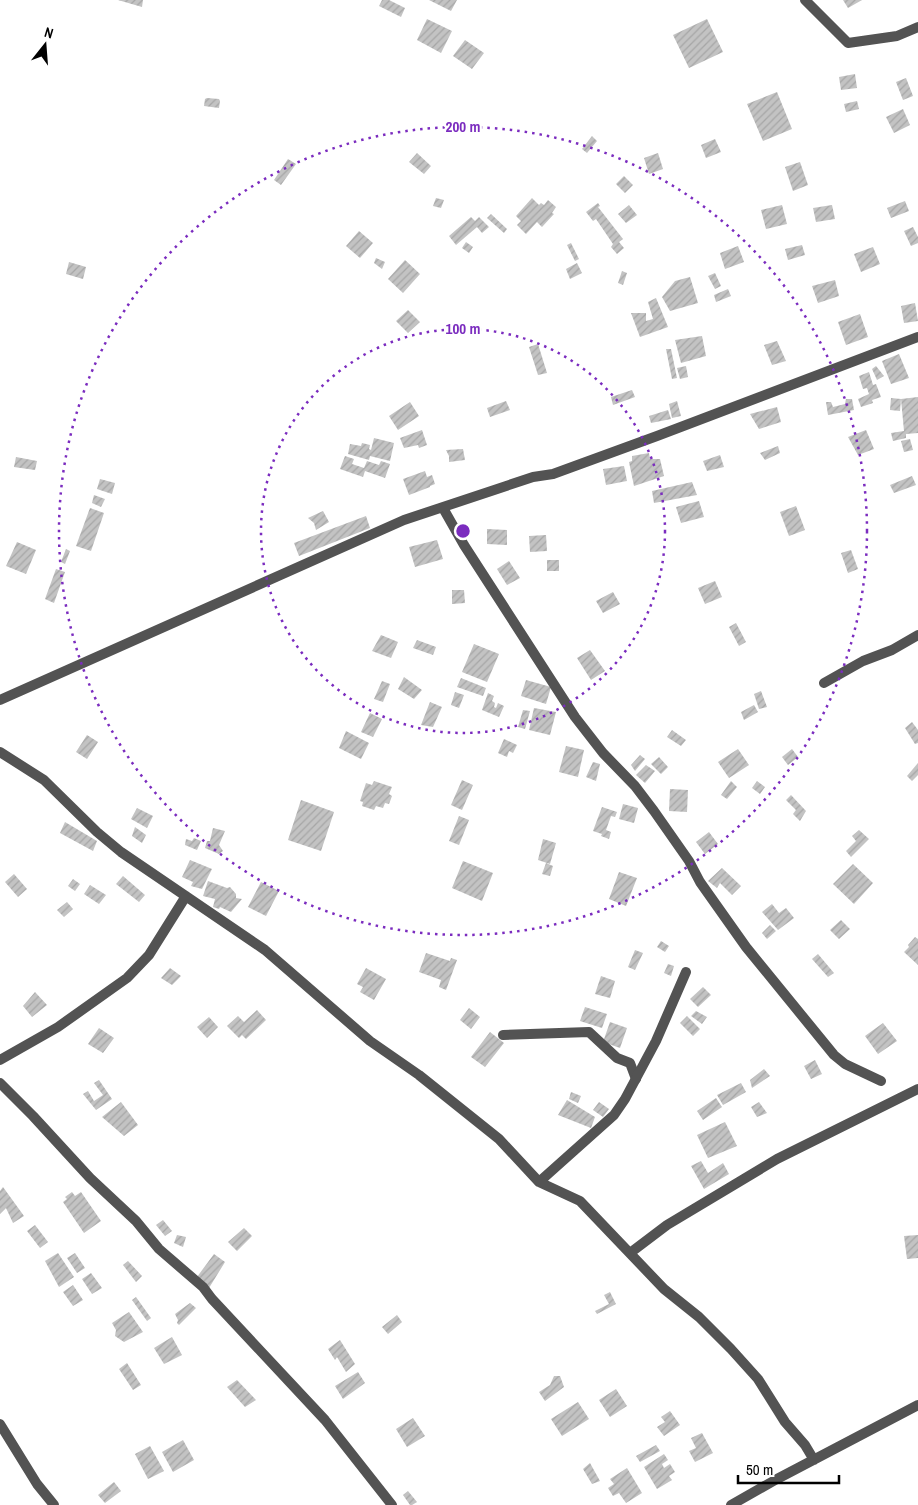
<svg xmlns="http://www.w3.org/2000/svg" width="918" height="1505" font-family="'Archivo Narrow',sans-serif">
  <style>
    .building { fill: url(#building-hatch) }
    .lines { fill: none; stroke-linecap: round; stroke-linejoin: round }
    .pedestrian { stroke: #535353; stroke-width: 10 }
    .minor { stroke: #535353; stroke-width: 10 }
    .ring { fill: none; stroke: #7b2cbf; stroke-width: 2.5; stroke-dasharray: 2.5 5 }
    .centre { fill: #7b2cbf; stroke: #fff; stroke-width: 2.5 }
    .ring-label { font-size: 15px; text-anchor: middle; font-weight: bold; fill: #7b2cbf; stroke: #fff; stroke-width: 4.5; stroke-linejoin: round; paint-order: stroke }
  </style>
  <defs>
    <pattern id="building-hatch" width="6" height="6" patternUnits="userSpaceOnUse" patternTransform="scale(1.25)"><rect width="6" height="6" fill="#c3c3c3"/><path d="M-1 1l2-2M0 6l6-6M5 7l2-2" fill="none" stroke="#a6a6a6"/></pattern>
  </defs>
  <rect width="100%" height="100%" fill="#fff"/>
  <path class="building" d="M118 0H143L142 7Z
    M382 0H389L405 8 401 17 379 6Z
    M429 0H457L451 11Z
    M843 0H862L848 8Z
    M427 19 452 31 441 53 417 40Z
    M707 19 723 52 689 68 673 35Z
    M465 40 484 53 472 69 453 56Z
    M855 74 857 88 841 90 839 77Z
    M906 78 913 96 903 100 896 82Z
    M777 92 792 129 763 141 747 104Z
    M207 98 219 99 220 101 219 108 204 106 205 99Z
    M857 101 859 109 846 112 844 104Z
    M903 109 910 125 894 133 886 117Z
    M592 136 597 141 587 153 582 149Z
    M715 139 721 152 706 158 701 145Z
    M417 153 431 166 424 174 409 162Z
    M658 153 663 169 649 174 644 158Z
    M288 159 296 164 281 185 274 180Z
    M800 162 808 185 793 191 785 167Z
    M624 176 633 185 625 193 616 184Z
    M436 198 444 200 441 208 433 206Z
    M532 198 539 205 541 203 544 205 548 200 556 207 552 213 554 214 542 227 537 222 526 234 517 225 521 221 516 216Z
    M905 201 909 211 891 218 887 208Z
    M598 203 600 206 598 207 623 239 619 242 624 248 617 254 611 247 613 244 596 219 593 221 586 212Z
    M629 205 637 215 626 223 618 214Z
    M782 205 787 224 766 229 761 210Z
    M832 205 835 219 816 222 813 208Z
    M491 214 507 229 504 233 487 218Z
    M471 217 475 221 479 217 489 227 482 233 477 227 456 245 449 236Z
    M913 227 918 237V243L911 246 904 231Z
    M359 231 373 243 360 258 346 246Z
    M466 242 473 247 469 253 462 248Z
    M571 243 579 259 575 261 567 245Z
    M802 245 805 255 788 260 785 249Z
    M738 246 744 262 725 269 720 253Z
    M873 247 880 264 861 272 854 254Z
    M376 258 385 262 382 269 374 263Z
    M405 260 420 274 403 293 388 279Z
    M69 262 86 267 83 279 66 274Z
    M577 263 582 273 570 279 566 269Z
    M622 271 627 273 623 285 618 283Z
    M715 273 721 286 715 289 708 276Z
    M690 277 698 303 670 311 662 297 675 281Z
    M835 280 839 296 818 303 812 286Z
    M728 289 731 296 716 302 714 295Z
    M656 298 668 327 640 337 631 313H646V321L653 319 648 302Z
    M915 303 918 321 904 323 901 306Z
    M408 310 420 322 408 333 396 321Z
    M860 314 868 337 846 345 838 322Z
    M702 336 706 356 681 363 675 340Z
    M777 341 786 361 772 365 764 345Z
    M538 344 547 373 538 375 529 347Z
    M666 349H671L677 378 672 379Z
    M899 354 909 378 891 384 882 361Z
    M686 366 688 377 680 379 677 368Z
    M876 366 884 376 877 380 872 369Z
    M869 372 873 385 876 384 881 397 872 400 873 403 861 407 858 399 869 394 867 388 863 389 859 376Z
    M632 390 635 397 613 405 611 397Z
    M918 397V433L906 434V438L893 441 891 433 904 431 901 399Z
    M891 398 901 399 900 411 890 410Z
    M846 399H852L854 410 828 415 826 402H831L833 407 845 404Z
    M506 401 510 410 490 417 487 408Z
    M677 401 681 416 672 418 669 404Z
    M410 402 419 416 398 430 389 416Z
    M777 407 781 422 759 429 750 414Z
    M668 410 671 419 651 423 649 416Z
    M422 430 427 445 419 448 418 445 404 448 400 438Z
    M866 430 874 449 858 455 848 437Z
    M374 438 394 443 390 461 370 456 369 460 348 454 350 444 361 446 362 443 370 445 369 449 371 450Z
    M910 439 913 450 904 452 901 441Z
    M778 446 780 453 765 460 760 453Z
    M463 449 465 460 449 462V456L446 450Z
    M649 453 650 459H660L664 476 634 486 629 462 632 461V456Z
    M720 455 724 467 707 471 703 461Z
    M345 456 354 459 352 464 364 468 367 461 379 465 381 461 390 464 385 478 365 471 363 477 340 469Z
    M16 457 37 461 35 470 14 467Z
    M624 466 627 481 606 485 603 469Z
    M425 471 427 477 432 475 435 484 430 486V487L409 495 403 479Z
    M912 476 916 485 894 493 890 485Z
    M100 479 115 483 112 494 97 489Z
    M692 482 697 495 654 503 652 491Z
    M94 495 105 499 101 507 92 503Z
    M699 501 704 517 681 523 676 507Z
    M796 506 805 530 789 536 780 512Z
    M90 508 104 513 91 551 76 546Z
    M323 511 329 522 316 530 314 523 308 518Z
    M366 516 370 528 299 556 294 543Z
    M487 529 507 530V545L487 544Z
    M546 535 547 551 530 552 529 536Z
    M437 540 443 559 415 567 409 547Z
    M17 542 36 550 26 574 6 566Z
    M66 549 70 551 65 564 61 562Z
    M851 550 858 569 848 573 841 553Z
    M547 560H559V571H547Z
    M509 561 520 578 507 585 497 569Z
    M56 569 65 572 54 603 45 599Z
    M715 581 722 597 705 604 698 588Z
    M452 590H464L465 603 452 604Z
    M613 592 620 604 603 613 596 601Z
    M736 623 746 642 739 646 729 627Z
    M381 635 398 642 391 658 372 651Z
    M417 640 436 647 433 655 413 648Z
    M474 644 499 654 487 682 462 672Z
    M590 650 605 671 591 680 577 658Z
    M404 677 422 690 414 699 398 689Z
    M461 678 486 688 483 696 457 687Z
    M526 680 551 687 546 704 521 696Z
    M382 681 390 684 383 702 374 699Z
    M761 691 767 707 759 709 754 694Z
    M455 692 464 695 459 708 451 705Z
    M488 693 494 696 492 701 495 703 494 707 496 708 498 703 504 706 499 717 482 710Z
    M430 702 442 707 433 727 421 725Z
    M754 705 758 712 744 720 741 712Z
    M534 708 556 712 550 735 529 730Z
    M523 710 530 711 525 729 518 727Z
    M370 713 382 719 373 737 361 732Z
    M912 722 918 730V743L915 744 905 728Z
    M672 730 686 740 681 746 667 737Z
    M346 731 369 743 361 759 339 748Z
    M87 735 98 742 87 759 76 752Z
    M504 739 517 745 513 753 509 751 507 757 498 753Z
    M566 746 584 750 578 777 559 772Z
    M738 749 749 765 729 778 718 762Z
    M792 749 798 757 788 765 782 757Z
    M640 755 645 759 635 771 631 765Z
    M659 757 668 767 661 774 651 764Z
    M593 762 600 764 596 781 586 777Z
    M918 763V775L912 781 907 776Z
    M646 765 655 771 645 783 636 775Z
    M462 780 473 785 462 810 451 805Z
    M374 781 392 787 389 794 392 796 389 804 385 803 383 808 376 806 374 810 362 806 363 802 360 801 366 783 372 785Z
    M731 781 737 787 727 799 721 795Z
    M757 781 765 787 760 794 752 788Z
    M670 789 688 790 687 812 669 811Z
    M791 795 806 811 800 821 793 814 796 810 786 800Z
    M301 800 334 812 321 851 288 840Z
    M623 804 638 808 634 823 619 819Z
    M602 807 617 812 615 817 611 816 606 830 611 832 609 839 601 836 602 834 593 831Z
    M137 808 153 816 147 828 131 819Z
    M459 816 469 820 459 845 449 841Z
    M65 822 97 841 93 851 60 833Z
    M135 827 146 835 142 843 132 836Z
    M213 828 225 831 219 845 223 851 219 854 205 848 207 841H210Z
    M859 830 869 839 851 857 846 851 856 841 852 836Z
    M709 832 718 844 705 854 696 842Z
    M194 838 201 841 197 850 185 845 186 839 192 841Z
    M543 839 556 843 550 864 538 860Z
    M190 860 212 869 202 889 191 886 193 882 182 877Z
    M463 861 493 873 482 901 452 888Z
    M546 863 553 866 550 876 542 874Z
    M853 864 873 883 854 904 833 884Z
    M722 868 741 886 732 895 720 883 717 888 708 881Z
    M619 872 637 878 626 906 609 899Z
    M14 874 27 889 18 897 5 882Z
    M123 876 145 895 139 902 116 884Z
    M73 879 80 884 75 891 68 886Z
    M208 881 227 888 230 887 236 894V898L242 899 231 912 220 907 219 909 213 907 215 899 203 896Z
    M261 882 279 891 266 916 248 907Z
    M90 885 106 895 99 904 84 894Z
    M67 902 73 909 64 917 57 910Z
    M772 904 779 913 786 908 794 918 778 930 762 912Z
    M841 920 850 929 839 939 830 930Z
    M770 925 776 931 767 939 762 933Z
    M915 937 918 939V965L904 952 909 947 908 945Z
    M661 941 669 946 665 952 657 947Z
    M635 950 643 953 635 970 628 967Z
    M426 953 450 961 451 958 457 960 446 990 439 987 441 980 419 972Z
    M818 954 834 973 828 977 812 959Z
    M668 964 674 966 671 976 664 973Z
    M170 968 181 976 172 985 161 978Z
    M366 968 386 979 374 1000 360 992 363 987 357 984Z
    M601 976 615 981 610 998 595 994Z
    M703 987 711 995 698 1007 690 999Z
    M35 992 47 1005 32 1017 23 1006Z
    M585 1007 607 1014 602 1028 580 1021Z
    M469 1008 480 1017 471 1029 460 1020Z
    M257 1010 266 1020 246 1039 242 1035 239 1038 227 1026 238 1016 244 1022Z
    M696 1011 707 1017 702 1024 691 1016Z
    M687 1016 700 1029 693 1036 680 1023Z
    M209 1017 218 1027 207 1038 197 1027Z
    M610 1022 627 1028 620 1048 603 1042Z
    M883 1023 897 1041 878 1054 865 1036Z
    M99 1028 114 1038 103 1053 88 1044Z
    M490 1032 504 1043 485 1067 471 1057Z
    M815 1060 822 1074 811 1079 804 1066Z
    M764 1069 770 1076 752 1088 750 1080Z
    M99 1080 112 1099 96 1110 83 1094 88 1091 94 1101 103 1095 94 1083Z
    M741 1083 746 1092 723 1105 717 1095Z
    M571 1092 581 1096 578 1103 569 1099Z
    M716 1098 722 1107 703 1120 697 1111Z
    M567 1100 595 1117 591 1128 558 1115Z
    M121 1102 138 1125 124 1136 102 1117Z
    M599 1102 609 1109 603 1117 593 1110Z
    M759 1102 767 1113 757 1117 751 1107Z
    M725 1122 737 1146 708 1158 697 1135Z
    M701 1161 708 1173 723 1163 729 1174 704 1189 691 1166Z
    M3 1187 24 1216 13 1223 6 1208 0 1214V1191Z
    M72 1192 75 1196 81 1192 101 1221 84 1233 63 1202 67 1199 65 1197Z
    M163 1220 172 1231 165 1236 156 1225Z
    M35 1225 48 1242 40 1248 27 1231Z
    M244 1228 252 1236 237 1251 228 1242Z
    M177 1235 186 1237 183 1247 174 1243Z
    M918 1235V1258L907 1259 904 1236Z
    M58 1253 74 1277 59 1287 45 1261Z
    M75 1253 85 1268 77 1273 67 1258Z
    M214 1254 225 1262 209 1288 197 1277Z
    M128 1261 142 1276 136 1282 123 1265Z
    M91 1273 102 1288 92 1294 82 1279Z
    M73 1285 83 1300 73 1306 63 1292Z
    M610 1292 616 1304 597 1314 595 1311 609 1304 604 1295Z
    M136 1297 151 1318 147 1321 132 1300Z
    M190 1303 196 1308 179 1325 177 1323 178 1320 175 1314Z
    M129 1312 143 1332 124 1342 115 1336 116 1330 112 1323Z
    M397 1315 402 1322 388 1334 382 1327Z
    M172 1337 182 1355 164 1364 154 1348Z
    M340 1340 355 1364 346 1372 337 1357 335 1360 328 1349Z
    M127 1363 141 1385 133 1390 119 1369Z
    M358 1372 365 1383 343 1399 335 1386Z
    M554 1376H560L564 1387 545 1401 539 1392 550 1385Z
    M237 1380 256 1400 245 1407 227 1387Z
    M616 1389 627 1406 610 1417 599 1400Z
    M578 1402 589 1419 562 1436 551 1419Z
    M670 1411 680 1425 664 1436 657 1427 665 1422 661 1417Z
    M413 1418 425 1436 407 1447 396 1429Z
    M702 1433 713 1453 695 1462 689 1451 696 1448 691 1438Z
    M183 1440 194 1460 173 1472 162 1452Z
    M656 1445 660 1451 640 1462 636 1456Z
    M150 1446 164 1471 148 1479 135 1454Z
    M664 1454 668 1460 662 1464 664 1468 670 1464 675 1472 669 1476 672 1480 657 1489 644 1467Z
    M590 1463 600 1481 592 1484 583 1469Z
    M627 1468 642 1493 626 1503 619 1493 613 1496 608 1488 614 1484 610 1479Z
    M114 1482 121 1491 105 1503 98 1495Z
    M408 1491 417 1502 412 1505H410L403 1495Z"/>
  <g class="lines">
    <path class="pedestrian" d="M503 1035 589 1032 617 1058 630 1063 636 1079"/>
    <path class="minor" d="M805 0 848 43 897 36 918 27
      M443 508 464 545 575 717 603 753 635 786 654 811 689 861 700 882 746 947 834 1055 845 1064 881 1081
      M824 683 863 661 892 650 918 635
      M0 700 404 520 533 477 553 474 657 436 918 337
      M0 752 44 780 97 832 121 852 265 950 370 1041 419 1075 499 1139 539 1182 580 1201 664 1289 699 1317 731 1349 758 1379 785 1422 805 1445 814 1460
      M0 1060 58 1027 127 978 149 955 186 896
      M0 1083 33 1116 90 1178 136 1221 159 1249 203 1287 212 1299 325 1420 392 1505
      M539 1182 614 1115 625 1099 656 1041 686 972
      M630 1253 667 1225 777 1159 918 1089
      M0 1424 37 1484 54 1505
      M731 1505 777 1479 918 1405"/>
  </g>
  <g class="ring">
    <circle cx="463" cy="531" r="202"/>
    <circle cx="463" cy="531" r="404"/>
  </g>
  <circle cx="463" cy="531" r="8" class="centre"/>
  <g class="ring-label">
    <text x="463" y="132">200 m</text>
    <text x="463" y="334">100 m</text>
  </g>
  <g transform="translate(45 45) rotate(17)" stroke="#ffffff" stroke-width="4" paint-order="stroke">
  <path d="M0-4L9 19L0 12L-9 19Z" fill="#000000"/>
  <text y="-8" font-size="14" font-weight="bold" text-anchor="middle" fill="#000000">N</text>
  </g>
  <path d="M738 1475v8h101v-8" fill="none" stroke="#000000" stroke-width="2.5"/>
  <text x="746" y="1475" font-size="15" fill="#000000" stroke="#ffffff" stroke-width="4" paint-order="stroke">50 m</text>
</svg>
